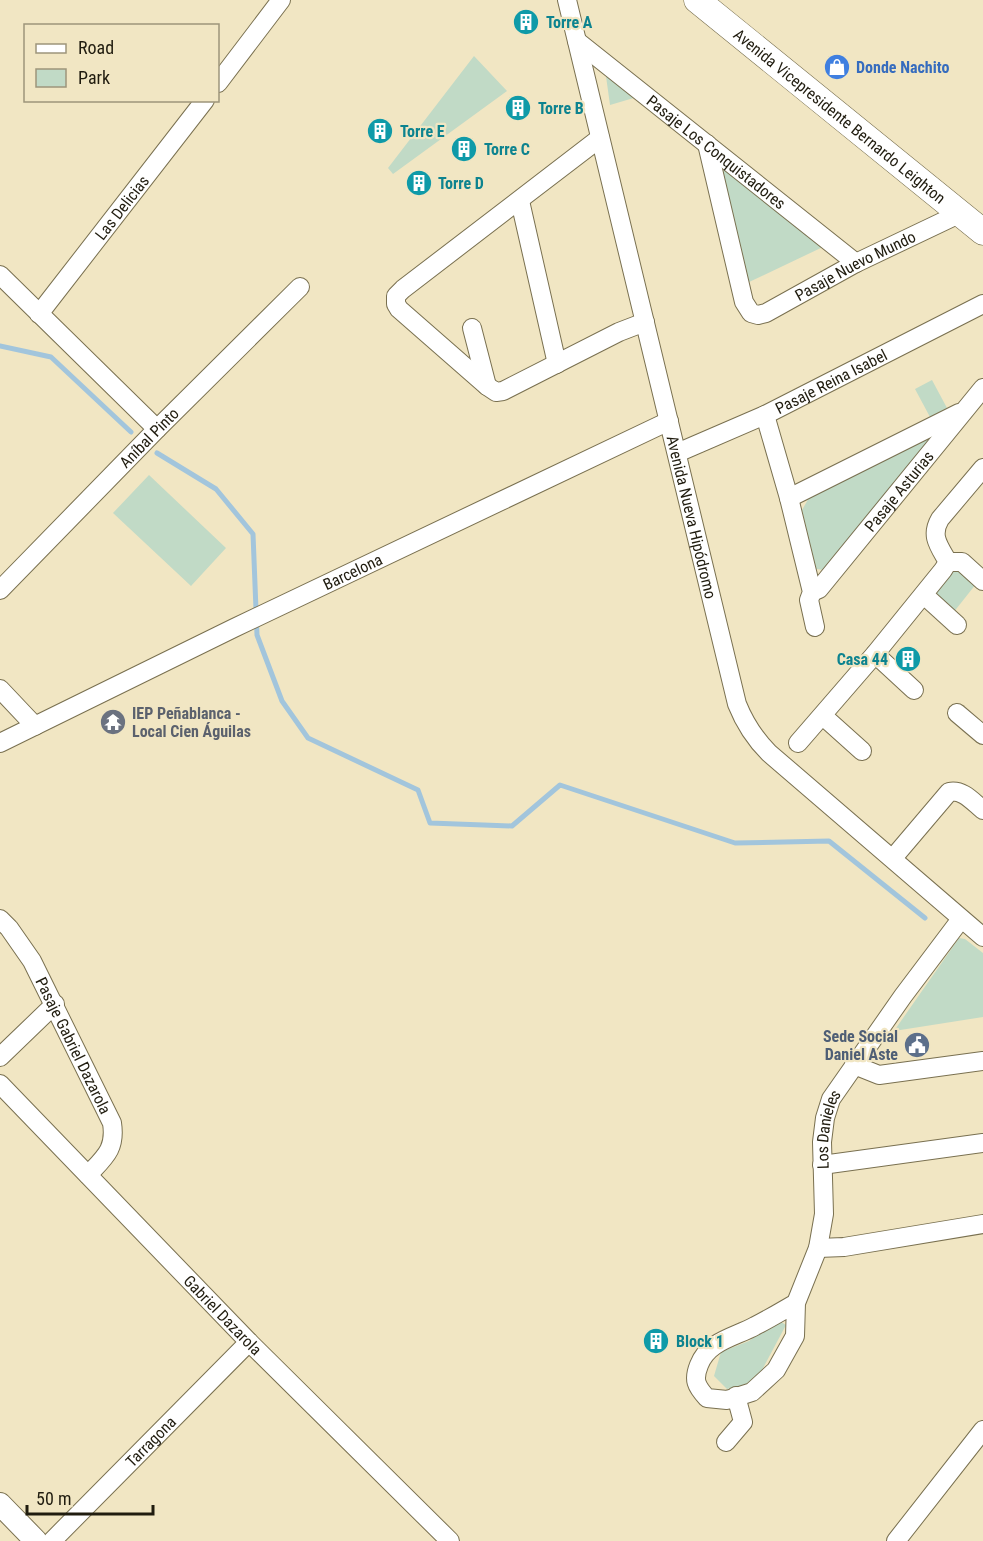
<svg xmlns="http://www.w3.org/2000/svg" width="983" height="1541" font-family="'Roboto Condensed',sans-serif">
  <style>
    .green { fill: #c1dac6 }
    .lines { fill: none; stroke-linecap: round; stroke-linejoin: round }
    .stream { stroke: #a2c5dc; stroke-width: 5 }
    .minor-casing { stroke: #797050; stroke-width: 20 }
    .tertiary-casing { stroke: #797050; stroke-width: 24 }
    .secondary-casing { stroke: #797050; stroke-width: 27 }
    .minor { stroke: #fff; stroke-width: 18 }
    .tertiary { stroke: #fff; stroke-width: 22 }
    .secondary { stroke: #fff; stroke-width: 26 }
    .labels { text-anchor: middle; stroke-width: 4.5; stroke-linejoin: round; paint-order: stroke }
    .culture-label { font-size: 16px; font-weight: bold; fill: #0d838f; stroke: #f1e6c3; text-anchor: start }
    .shop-label { font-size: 16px; font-weight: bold; fill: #366cbe; stroke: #f1e6c3; text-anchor: start }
    .street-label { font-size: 16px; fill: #201c0f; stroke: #f1e6c3 }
    .worship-label { font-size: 16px; font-weight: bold; fill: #5b616d; stroke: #f1e6c3; text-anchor: start }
    .service-label { font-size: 16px; font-weight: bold; fill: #4e5e75; stroke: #f1e6c3; text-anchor: end }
  </style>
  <rect width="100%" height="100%" fill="#f1e6c3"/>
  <path class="green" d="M474 56 507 91 393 174 388 168Z
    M605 69 637 97 610 105Z
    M720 166 825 246 747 283Z
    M932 380 947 408 930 417 915 389Z
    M938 433 824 570 816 569 802 510 810 496Z
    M149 475 226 548 191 586 113 513Z
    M957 567 976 584 953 613 933 596Z
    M959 938 965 939 983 953V1017L894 1031Z
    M778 1320 786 1325 762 1370 744 1386 727 1389 714 1376 721 1352 749 1341Z"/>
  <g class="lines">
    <path class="stream" d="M0 346 51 357 131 432
      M157 453 216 489 253 534 257 635 282 701 308 738 418 790 430 823 512 826 560 785 735 843 829 841 925 918"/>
    <g class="minor-casing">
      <g id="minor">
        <path id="s1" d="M567 0 737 704C745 724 754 738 769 753L983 937"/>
        <path id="s2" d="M577 41 856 263"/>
        <path d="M218 83 281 0"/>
        <path d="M600 138 403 289 396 296V304L399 309 487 386 496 392 503 391 619 332 645 322"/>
        <path id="s3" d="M707 144 744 302 751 313 758 315 766 313 856 263 961 213"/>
        <path d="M520 201 557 364"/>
        <path d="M0 275 157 429"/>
        <path id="s4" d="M39 314 205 100"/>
        <path d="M472 328 487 386"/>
        <path d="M765 415 789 498 812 592 809 600 815 627"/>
        <path id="s5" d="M677 453 765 415 983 304"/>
        <path d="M789 498 959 413"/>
        <path d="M948 562H962L983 581"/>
        <path id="s6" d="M0 590 157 429 300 287"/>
        <path id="s7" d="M812 592 819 589 983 388"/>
        <path d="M924 595 957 625"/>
        <path d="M875 654 914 690"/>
        <path d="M0 689 35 726"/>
        <path d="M957 713 983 735"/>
        <path d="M823 716 862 751"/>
        <path id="s8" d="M0 743 234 628 669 421"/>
        <path d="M798 743 875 654 943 570 948 562C939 546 930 536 940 519L983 468"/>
        <path d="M893 858 949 792C963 789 973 802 983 810"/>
        <path id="s9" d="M0 919 9 928 32 961 112 1123C116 1149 105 1157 88 1175"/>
        <path d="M0 1057 55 1004"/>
        <path d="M854 1065 879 1075 983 1061"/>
        <path id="s10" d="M0 1084 249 1342 450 1541"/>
        <path d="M822 1165 983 1143"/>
        <path d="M818 1248 844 1247 983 1224"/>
        <path id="s11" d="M796 1303C782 1311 769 1319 755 1326 735 1337 708 1341 699 1365 693 1380 696 1386 707 1398L727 1400 752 1392 776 1370 795 1336 796 1303 818 1248 824 1214 822 1142 825 1118 831 1099 903 996 961 919"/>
        <path d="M726 1442 743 1422 736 1396"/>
        <path id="s12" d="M52 1541 249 1342"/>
        <path d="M896 1541 983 1430"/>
      </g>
    </g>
    <g class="tertiary-casing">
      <path id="tertiary" d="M0 1504 36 1541"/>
    </g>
    <g class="secondary-casing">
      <g id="secondary">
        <path id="s13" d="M697 0 983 232"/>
      </g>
    </g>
    <use href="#minor" class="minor"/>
    <use href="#tertiary" class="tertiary"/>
    <use href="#secondary" class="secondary"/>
  </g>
  <defs>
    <g id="building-disc" transform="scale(1.35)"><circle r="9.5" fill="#0f9aa8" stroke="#f1e6c3"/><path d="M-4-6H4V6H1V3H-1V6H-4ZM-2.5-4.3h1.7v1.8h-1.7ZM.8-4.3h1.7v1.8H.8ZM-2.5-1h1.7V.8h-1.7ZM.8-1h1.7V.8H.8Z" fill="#fff"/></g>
    <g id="shop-disc" transform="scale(1.35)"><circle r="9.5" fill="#3f7fe0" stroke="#f1e6c3"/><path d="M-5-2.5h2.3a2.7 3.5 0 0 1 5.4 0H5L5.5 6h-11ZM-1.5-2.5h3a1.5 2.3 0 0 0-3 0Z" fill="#fff"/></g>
    <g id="temple-disc" transform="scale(1.35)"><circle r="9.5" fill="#6b7280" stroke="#f1e6c3"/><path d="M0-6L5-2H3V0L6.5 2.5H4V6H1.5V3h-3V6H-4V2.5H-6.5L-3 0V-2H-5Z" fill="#fff"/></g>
    <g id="civic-disc" transform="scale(1.35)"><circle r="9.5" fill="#5c6f8a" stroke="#f1e6c3"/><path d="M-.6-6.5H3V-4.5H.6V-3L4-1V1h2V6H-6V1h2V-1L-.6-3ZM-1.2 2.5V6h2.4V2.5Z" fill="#fff"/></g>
  </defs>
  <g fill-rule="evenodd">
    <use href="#building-disc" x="526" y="22"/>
    <use href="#shop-disc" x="837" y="67"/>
    <use href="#building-disc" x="518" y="108"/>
    <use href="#building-disc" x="380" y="131"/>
    <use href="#building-disc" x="464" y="149"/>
    <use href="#building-disc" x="419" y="183"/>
    <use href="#building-disc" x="908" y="659"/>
    <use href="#temple-disc" x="113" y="722"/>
    <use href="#civic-disc" x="917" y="1045"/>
    <use href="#building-disc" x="656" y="1341"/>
  </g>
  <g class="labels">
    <g class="culture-label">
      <text x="546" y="28">Torre A</text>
      <text x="538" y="114">Torre B</text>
      <text x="400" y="137">Torre E</text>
      <text x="484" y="155">Torre C</text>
      <text x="438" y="189">Torre D</text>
      <text x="888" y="665" text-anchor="end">Casa 44</text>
      <text x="676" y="1347">Block 1</text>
    </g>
    <g class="shop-label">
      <text x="856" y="73">Donde Nachito</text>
    </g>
    <g class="street-label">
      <text dy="6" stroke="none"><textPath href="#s13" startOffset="184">Avenida Vicepresidente Bernardo Leighton</textPath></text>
      <text dy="6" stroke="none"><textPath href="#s2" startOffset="178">Pasaje Los Conquistadores</textPath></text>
      <text dy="6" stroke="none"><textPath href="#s4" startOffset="135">Las Delicias</textPath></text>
      <text dy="6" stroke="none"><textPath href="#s3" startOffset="292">Pasaje Nuevo Mundo</textPath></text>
      <text dy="6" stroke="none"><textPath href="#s5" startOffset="170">Pasaje Reina Isabel</textPath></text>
      <text dy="6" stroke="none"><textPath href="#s6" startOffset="213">Aníbal Pinto</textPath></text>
      <text dy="6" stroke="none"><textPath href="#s7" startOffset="134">Pasaje Asturias</textPath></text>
      <text dy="6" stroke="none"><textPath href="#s1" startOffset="532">Avenida Nueva Hipódromo</textPath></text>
      <text dy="6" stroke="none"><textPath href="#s8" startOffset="392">Barcelona</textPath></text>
      <text dy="6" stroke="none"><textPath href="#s9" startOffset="147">Pasaje Gabriel Dazarola</textPath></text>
      <text dy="6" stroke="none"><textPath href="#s11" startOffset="484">Los Danieles</textPath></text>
      <text dy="6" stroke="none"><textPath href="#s10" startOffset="321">Gabriel Dazarola</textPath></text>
      <text dy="6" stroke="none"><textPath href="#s12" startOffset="140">Tarragona</textPath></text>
    </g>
    <g class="worship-label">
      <text x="132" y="719">IEP Peñablanca -<tspan x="132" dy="18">Local Cien Águilas</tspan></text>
    </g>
    <g class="service-label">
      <text x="898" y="1042">Sede Social<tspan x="898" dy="18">Daniel Aste</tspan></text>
    </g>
  </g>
  <rect x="24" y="24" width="195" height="78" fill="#f1e6c3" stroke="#9d957b" stroke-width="1.5"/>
  <rect x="36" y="44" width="30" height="9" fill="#ffffff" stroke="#9d957b" stroke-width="1.5"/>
  <text x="78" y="54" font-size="18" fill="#201c0f">Road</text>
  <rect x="36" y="69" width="30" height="18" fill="#c1dac6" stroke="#9d957b" stroke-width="1.5"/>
  <text x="78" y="84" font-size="18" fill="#201c0f">Park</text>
  <path d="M27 1505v9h126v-9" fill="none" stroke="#201c0f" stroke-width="3"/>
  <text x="36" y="1505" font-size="18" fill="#201c0f" stroke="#f1e6c3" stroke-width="4.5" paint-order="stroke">50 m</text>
</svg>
